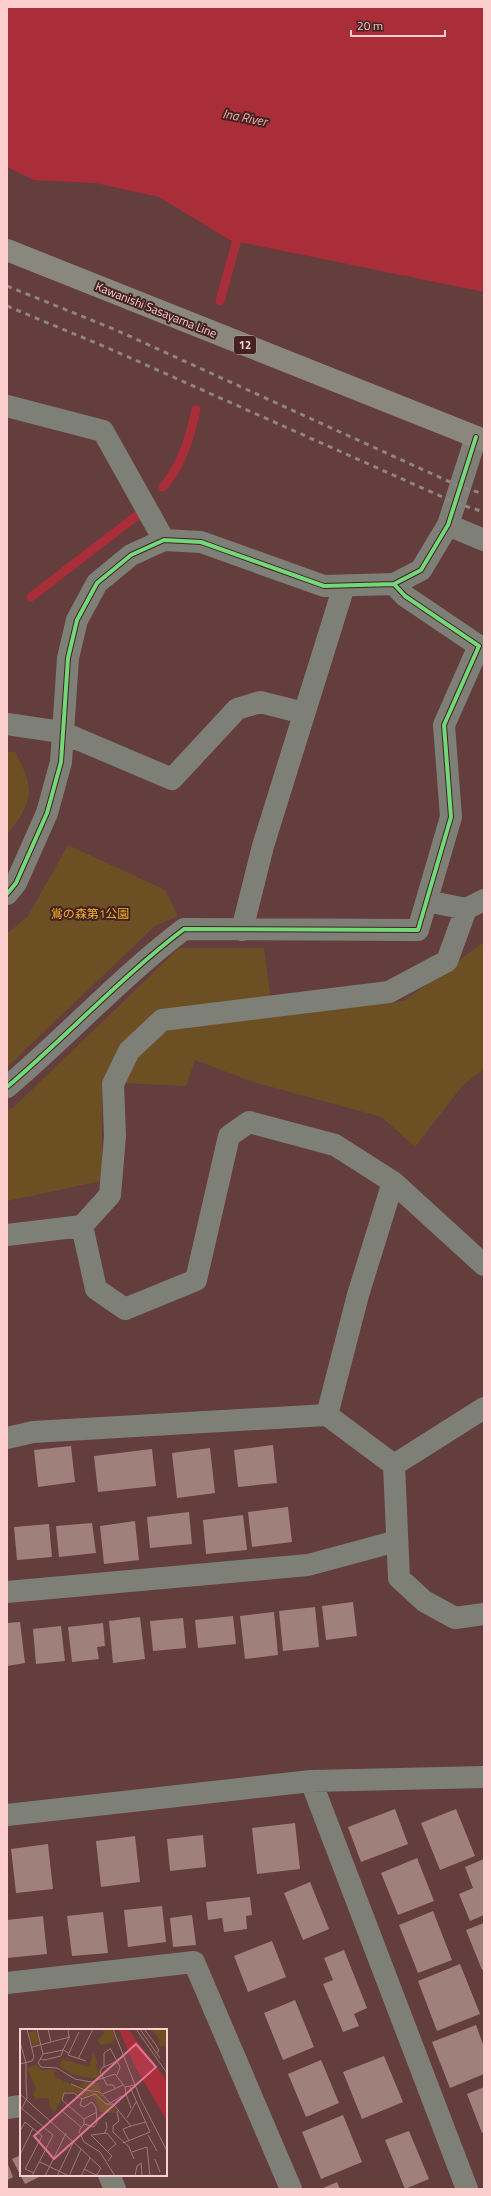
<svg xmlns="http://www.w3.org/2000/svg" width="491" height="2196" font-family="'Titillium Web','Noto Sans JP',sans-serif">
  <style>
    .green { fill: #6c5024 }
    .water { fill: #aa2e39 }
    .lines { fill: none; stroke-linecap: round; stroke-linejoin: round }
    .stream { stroke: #aa2e39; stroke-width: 9 }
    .building { fill: #a0807a }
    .minor { stroke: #7e7f77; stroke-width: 22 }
    .major { stroke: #8a887e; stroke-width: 22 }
    .rail { stroke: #8e8480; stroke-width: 3; stroke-dasharray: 5 5; stroke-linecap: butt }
    .cycleway-casing { stroke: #422; stroke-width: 6 }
    .cycleway { stroke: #71d979; stroke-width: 4 }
    .labels { text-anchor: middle; stroke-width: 4; stroke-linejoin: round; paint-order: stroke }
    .shield { fill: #422; stroke: #c59a9a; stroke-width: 1 }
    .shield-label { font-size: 11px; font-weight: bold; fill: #fccecd }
    .street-label { font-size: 12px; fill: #fccecd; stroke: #422 }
    .park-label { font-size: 12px; fill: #f4b428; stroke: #422 }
    .water-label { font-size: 13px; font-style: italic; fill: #efadab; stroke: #422 }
    .inset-road { fill: none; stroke: #a17777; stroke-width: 1 }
    .view { fill: #df7394; fill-opacity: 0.15; stroke: #df7394; stroke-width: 2 }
    .inset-edge { fill: none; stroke: #fccecd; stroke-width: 2 }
  </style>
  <rect width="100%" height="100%" fill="#643d3d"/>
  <path class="green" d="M7 752H15C35 788 34 802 7 834Z
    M68 845 165 890 178 916 155 926 7 1067V934L28 916Z
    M484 942V1068L463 1085 415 1147 382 1117 253 1082 195 1060 186 1086 102 1082V1181L7 1201V1110L13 1108 179 948H264L273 1016 404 1001Z"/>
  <path class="water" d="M7 7H484V292L230 240 159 197 95 183 34 180 7 167Z"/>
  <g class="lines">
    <path class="stream" d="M220 301 240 229
      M163 487C182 466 190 436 196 410
      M31 597 139 514"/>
  </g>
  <path class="building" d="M273 1445 277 1483 238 1487 234 1450Z
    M71 1446 75 1482 38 1487 34 1450Z
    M210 1448 215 1493 177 1498 172 1453Z
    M152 1449 156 1486 98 1492 94 1456Z
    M288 1507 292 1542 252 1547 248 1512Z
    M189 1512 192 1544 150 1548 147 1517Z
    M243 1515 247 1550 206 1554 203 1520Z
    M135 1521 139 1560 104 1564 100 1526Z
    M92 1523 96 1553 59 1557 56 1526Z
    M49 1524 52 1557 17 1560 14 1527Z
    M353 1602 357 1636 326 1640 322 1606Z
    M315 1607 319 1647 283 1651 279 1611Z
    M274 1612 278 1655 245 1659 240 1616Z
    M233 1616 236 1644 198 1648 195 1620Z
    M140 1617 145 1659 113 1663 109 1621Z
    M183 1618 186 1648 153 1651 150 1621Z
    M20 1622 25 1663 7 1666V1623Z
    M103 1623 105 1646 97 1647 99 1659 72 1662 68 1627Z
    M61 1626 65 1661 36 1664 33 1629Z
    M395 1809 408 1844 361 1862 348 1827Z
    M456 1809 475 1856 440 1870 421 1823Z
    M295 1823 300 1869 257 1874 252 1828Z
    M203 1835 206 1867 170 1871 167 1839Z
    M135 1836 140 1882 101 1887 96 1841Z
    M48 1844 53 1889 16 1893 11 1849Z
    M417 1858 434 1901 398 1915 381 1873Z
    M484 1859V1915L470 1921 459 1894 473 1888 465 1867Z
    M310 1882 329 1929 303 1940 284 1893Z
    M250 1897 252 1915 246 1916 247 1929 224 1932 222 1918 208 1920 206 1902Z
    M162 1906 166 1942 128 1947 124 1910Z
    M433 1911 452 1960 418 1973 399 1925Z
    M103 1912 108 1953 72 1956 67 1916Z
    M192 1915 196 1945 173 1947 170 1918Z
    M43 1916 47 1954 7 1958V1920Z
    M484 1923V1969L482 1970 466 1930Z
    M272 1941 286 1977 248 1992 234 1956Z
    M344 1950 367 2008 354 2014 359 2026 343 2032 323 1984 333 1980 324 1958Z
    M460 1964 480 2014 437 2031 418 1981Z
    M295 2000 314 2047 283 2060 264 2013Z
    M476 2025 484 2047V2074L450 2088 432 2042Z
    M384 2056 403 2102 362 2119 343 2072Z
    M321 2060 339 2103 306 2117 288 2074Z
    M484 2087V2132L482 2133 467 2094Z
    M343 2115 362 2162 321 2179 302 2132Z
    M409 2131 429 2179 405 2189 385 2140Z
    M21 2155V2175H43L25 2184 12 2159Z
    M7 2162 13 2177 7 2180Z
    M337 2182 340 2189H321Z"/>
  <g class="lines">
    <path class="minor" d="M7 406 103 431 164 540
      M448 525 484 540
      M7 724 61 732 172 779 237 709 260 702 304 713
      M7 894 16 883 47 813 61 762 68 658 77 620 97 583 131 555 164 540 201 542 324 586 394 584 421 570 448 525 476 437
      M427 901 466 909 484 900
      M242 930 263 846 344 586
      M7 1087C67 1036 121 977 184 929L418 930 451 817 444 725 479 646 405 596 394 584
      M82 1226 96 1289 125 1309 196 1280 229 1136 249 1122 335 1145 393 1182 484 1265
      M7 1235 82 1226 110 1195 115 1136 113 1084 129 1051 162 1020 389 992 447 961 466 909
      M327 1415 358 1295 393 1182
      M7 1438 33 1432 327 1415 394 1465 484 1408
      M394 1465 399 1578 424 1601 455 1618 484 1614
      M7 1592 308 1565 397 1541
      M311 1781 467 2189
      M7 1815 311 1781 484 1777
      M7 1983 194 1962 291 2189
      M7 2108 21 2106
      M109 2175 115 2189"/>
    <path class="major" d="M7 250 484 440"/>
    <path class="rail" d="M7 286 116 330 461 487 484 494
      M7 306 108 348 456 503 484 512"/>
    <g class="cycleway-casing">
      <path id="cycleway" d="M7 894 16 883 47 813 61 762 68 658 77 620 97 583 131 555 164 540 201 542 324 586 394 584 421 570 448 525 476 437
        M7 1087C67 1036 121 977 184 929L418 930 451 817 444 725 479 646 405 596 394 584"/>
    </g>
    <use href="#cycleway" class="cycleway"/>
  </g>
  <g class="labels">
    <rect class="shield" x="234" y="336" width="22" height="18" rx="3"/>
    <g class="shield-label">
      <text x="245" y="349">12</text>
    </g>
    <g class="street-label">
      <text transform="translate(156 310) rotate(22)" y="4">Kawanishi Sasayama Line</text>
    </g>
    <g class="park-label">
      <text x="90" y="918">鴬の森第1公園</text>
    </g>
    <g class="water-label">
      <text transform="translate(245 117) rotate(11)" y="5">Ina River</text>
    </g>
  </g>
  <g transform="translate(20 2029)">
    <rect width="147" height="147" fill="#643d3d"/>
    <path d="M83 0H92L95 9 92 14 80 16 78 11 84 5ZM131 0H147V18L140 17 139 10ZM16 1 19 14 13 16 9 4ZM73 24 78 33 75 37 81 47 78 50 54 46 40 37 42 30 69 38ZM16 36 22 41H37L33 44 35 48 65 62 79 63 83 67 80 70 93 77 96 84 80 83 75 69 70 65 65 69 56 63 46 62 34 83 29 76V69L17 70 13 66 16 59 7 39ZM63 53 79 54 81 62 66 60 60 57Z" fill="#6c5024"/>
    <path d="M99 0H108L147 52V92L114 36Z" fill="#aa2e39"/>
    <path class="inset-road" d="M17 0 23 25 18 34 21 38 37 39 55 50 71 53 95 45 105 58 115 56M28 0 31 13M93 0 121 71 147 122M116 0 147 44M120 0 140 29M124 0 136 16 139 22 136 24M59 3 48 26 66 32M0 13 6 34V55L7 69 2 79M12 18 50 8M90 19 100 38 97 46M23 25 43 21 49 9 48 0M20 30 24 31 41 27 43 21 49 24M58 30 73 0M0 35 12 32 14 28 7 0M84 38V24L90 20M51 55 65 61 80 63 90 74 106 65 105 58M95 59 93 56H87L80 43 82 39 97 32M0 65 61 120 49 147M83 65 103 56M106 65 111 79M62 70 60 76 64 78 72 73 76 79 77 94 74 98 64 95V90L42 71 44 64H54L62 70 75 65 86 75H93M93 75 111 97 126 93M0 78 33 106 12 147M41 81 61 98M99 81 97 83 99 92 93 97V103L109 118 114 130M107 89 116 73M64 90 77 83M64 95 59 102 64 113 80 123 95 147M0 102 5 93 22 107 5 140 14 144M84 105 87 99 86 93M128 106 137 122M109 112 103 100 111 97M103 114 130 103 110 58M61 120 81 139 76 147M88 122 96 115 87 104 71 106 92 127 88 132M112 123 127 118 130 147M0 126 13 99M135 130 140 143M20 133 49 147M64 140 78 147M25 147 46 104M37 147 54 112M61 147 70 129M115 147 117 137 121 134 122 147"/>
    <path class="view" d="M116 15 136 38 34 130 14 107Z"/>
    <rect width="147" height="147" class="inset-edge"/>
  </g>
  <rect width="491" height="2196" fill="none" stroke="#fccecd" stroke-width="16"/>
  <path d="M351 30v6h94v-6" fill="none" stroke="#fccecd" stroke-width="2"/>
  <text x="357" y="30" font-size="12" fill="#fccecd" stroke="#442222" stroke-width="3" paint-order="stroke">20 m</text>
</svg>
